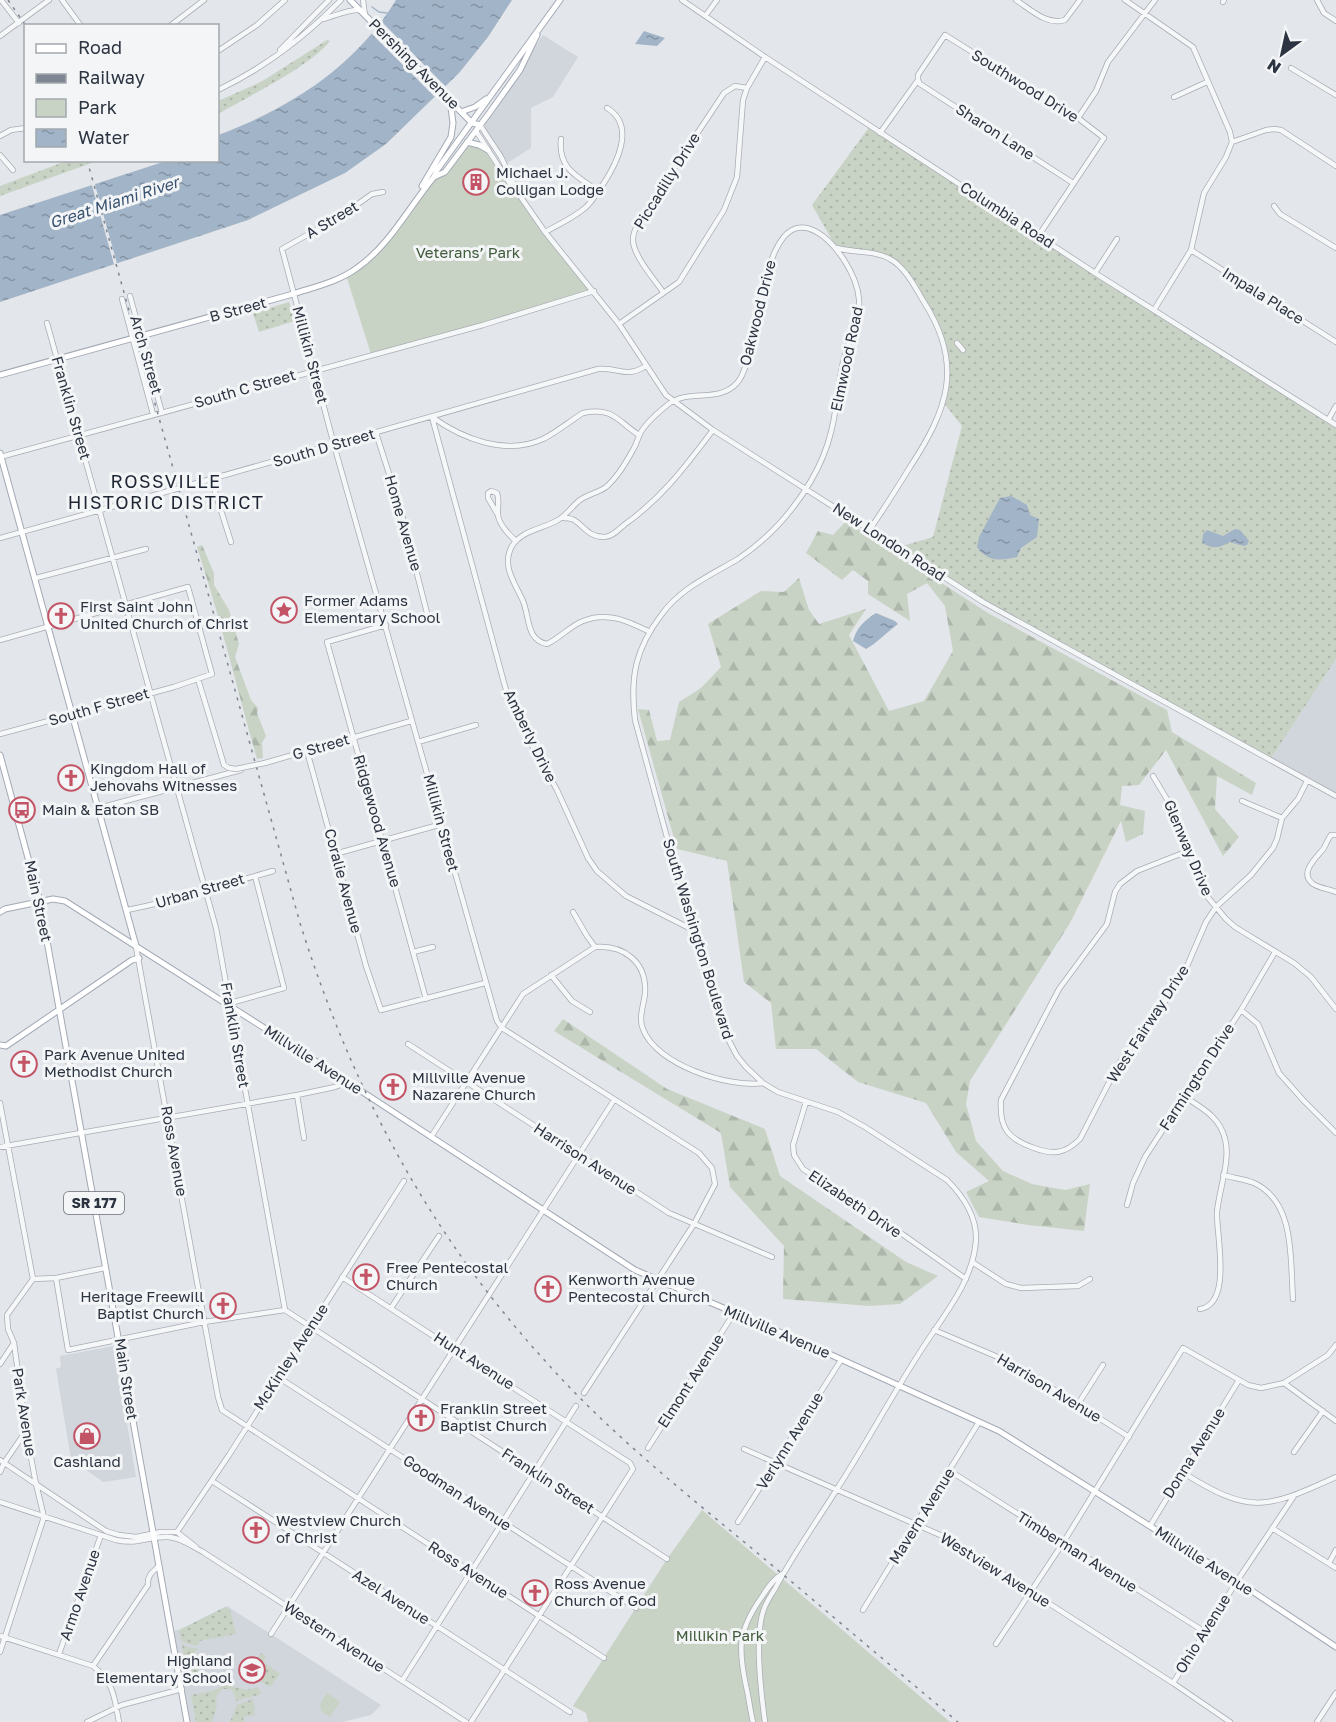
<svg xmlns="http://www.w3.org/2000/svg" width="1336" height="1722" font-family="'Golos Text',sans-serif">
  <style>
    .built { fill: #d1d5dc }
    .grass { fill: url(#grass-dots) }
    .forest { fill: url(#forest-firs) }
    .park { fill: #c9d3c5 }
    .water { fill: url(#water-ripples) }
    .pier { fill: #e3e6ea }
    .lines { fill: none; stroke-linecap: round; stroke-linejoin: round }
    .stream { stroke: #a2b4c7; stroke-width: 1.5 }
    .minor-casing { stroke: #a8adb4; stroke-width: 6 }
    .major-casing { stroke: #a3aab5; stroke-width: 7 }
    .minor { stroke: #f6f7f9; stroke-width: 4.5 }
    .major { stroke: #fff; stroke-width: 5 }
    .rail { stroke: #7e8692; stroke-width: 1.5; stroke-dasharray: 3 6; stroke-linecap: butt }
    .minor-bridge-casing { stroke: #a8adb4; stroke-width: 6; stroke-linecap: butt }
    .minor-bridge { stroke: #f6f7f9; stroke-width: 4.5 }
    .labels { text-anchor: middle; stroke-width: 6; stroke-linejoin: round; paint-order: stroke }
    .shield { fill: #f3f5f7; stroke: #686e78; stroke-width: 1.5 }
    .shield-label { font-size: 14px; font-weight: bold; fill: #2c3441 }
    .street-label { font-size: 15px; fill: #2c3441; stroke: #f3f5f7 }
    .poi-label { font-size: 15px; fill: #2c3441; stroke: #f3f5f7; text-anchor: start }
    .park-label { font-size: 15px; fill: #415b3b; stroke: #f3f5f7 }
    .water-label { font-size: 16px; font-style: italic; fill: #3a5371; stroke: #f3f5f7 }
    .quarter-label { font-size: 18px; letter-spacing: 1.5px; fill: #1e2532; stroke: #f3f5f7 }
  </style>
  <defs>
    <pattern id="grass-dots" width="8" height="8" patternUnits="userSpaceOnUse" patternTransform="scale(1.5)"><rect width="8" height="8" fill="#c9d3c5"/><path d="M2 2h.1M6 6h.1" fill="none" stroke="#adb6aa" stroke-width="1.8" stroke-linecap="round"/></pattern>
    <pattern id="forest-firs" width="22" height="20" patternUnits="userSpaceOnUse" patternTransform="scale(1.5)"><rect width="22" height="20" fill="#c9d3c5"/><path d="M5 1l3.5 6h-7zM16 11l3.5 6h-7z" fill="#adb6aa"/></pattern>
    <pattern id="water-ripples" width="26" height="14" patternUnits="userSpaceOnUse" patternTransform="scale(1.5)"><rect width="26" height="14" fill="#a2b4c7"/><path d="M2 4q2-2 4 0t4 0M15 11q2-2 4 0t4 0" fill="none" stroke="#8493a3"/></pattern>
  </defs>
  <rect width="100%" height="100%" fill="#e3e6ea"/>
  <path class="built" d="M543 35 578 57 553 97 531 108V148L507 163 485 129V125L497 102Z
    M1336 659V796L1270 760Z
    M114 1346 136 1477 103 1482 71 1459 56 1369 61 1367 60 1356Z
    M227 1606 381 1705 371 1715 342 1722H187L170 1631 179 1630Z"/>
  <path class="grass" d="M327 40 330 41C311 66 247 97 218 114V101L261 82Z
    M870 126 1336 425V659L1270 760 1020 624 899 547 933 537 962 426 943 402 947 359 937 325 898 264 889 259 836 247 812 205Z
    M69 160 97 161 0 196V186Z
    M289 302 295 321 259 332 253 313Z
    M225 1607 230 1610 236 1634 199 1641V1645C192 1646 186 1644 181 1640L179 1630Z
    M182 1644 187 1647 199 1649 195 1651 200 1675H203L204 1679 200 1684 189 1686Z
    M261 1653 266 1656 263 1662 280 1674 270 1687 261 1682 263 1668 257 1659Z
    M226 1685 247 1690 258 1687 261 1694 236 1701 233 1691 230 1689H222L216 1696 217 1705 212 1722H196L191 1695 212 1691Z
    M253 1699 255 1715 243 1717 244 1722H230L237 1705Z"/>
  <path class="forest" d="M846 521 988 613 1167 710 1172 732 1256 783 1252 795 1217 776 1215 809 1239 837 1223 856 1166 750 1139 785 1122 786 1120 805 1145 811 1143 834 1126 842 1121 821 1070 923 970 1081 966 1104 976 1141 1003 1171 1032 1184 1065 1190 1090 1184 1084 1231 1028 1225 979 1217 966 1192 989 1181 956 1152 926 1103 858 1082 816 1049H776L771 1003 744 982 727 861 677 849 638 709 649 710 657 741 670 740 679 702 701 688 721 667 708 624 761 591 784 592 799 578 809 610 819 624 866 609 849 635 889 711 924 701 953 651 945 606 927 583 907 594 910 621 868 594V581L853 570 842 580 806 553 818 531 833 535Z
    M202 545 214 573V585L229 610 239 644 235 657 251 700 258 708 257 713 266 736 262 743 263 758 257 759C237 689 220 617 197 547Z
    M563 1019 667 1089 765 1129 780 1176 906 1262 938 1276 900 1304 869 1306 783 1299 784 1246 730 1187 721 1133 554 1031Z"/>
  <path class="park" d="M467 142 488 150 536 221 594 291 371 354 346 275 383 244 426 186 440 175Z
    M702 1510 950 1722H588L586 1713 573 1706 667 1559Z
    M327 1693 340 1702 330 1717 321 1711 320 1704Z"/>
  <path class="water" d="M396 0H512L488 37 459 73 386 144 345 173 248 220 0 302V215L166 161 218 160V135C289 109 356 66 396 0Z
    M644 31 665 38 657 46 635 44Z
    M1011 496 1027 505 1030 515 1039 519 1037 537 1021 548 1017 557C1001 561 987 562 977 547L979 537 1000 498Z
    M1235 529 1240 530 1249 541 1247 545 1244 546 1229 542C1221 548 1211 550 1202 542L1203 534 1207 530 1223 536Z
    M876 613 895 621 898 624C887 632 877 643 866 649L853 641C857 627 864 621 876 613Z"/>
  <path class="pier" d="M379 19 448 89 438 100 370 32Z
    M94 181 118 267 115 268 91 182Z"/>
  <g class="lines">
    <path class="stream" d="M372 7 379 12 387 13"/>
    <g class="minor-casing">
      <path id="minor" d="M1 0 19 23
        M62 0 81 26
        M363 0 365 15
        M682 0 765 57 1095 273 1336 425
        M1016 0C1030 9 1047 26 1065 20L1080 0
        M1125 0 1193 47 1230 132 1232 142
        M1317 0 1324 13 1336 21
        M1223 2 1224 0
        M706 15 717 0
        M323 19C336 16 345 10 359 10
        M170 26 204 0
        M0 36 49 0
        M280 50 329 0
        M218 51 257 25 285 0
        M1291 68 1336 95
        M918 80 920 84 1073 183
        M218 90C264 68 305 37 341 0
        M1174 97 1207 82
        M1078 118 1096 91 1108 62 1155 0
        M480 125 501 157 519 194
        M476 131 514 190 520 196 545 232 619 324 666 395 713 430 983 602 1336 796
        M880 133 918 80V75L945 35 1078 118 1104 138 1039 235
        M0 136 11 130 26 128
        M561 139C558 169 577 176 598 191
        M1232 142 1266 130 1274 129 1281 130 1336 166
        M0 155 13 170
        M383 192 372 194 341 216 282 249 334 445 497 1021 502 1028 699 1153 712 1168 715 1184 694 1224 584 1393
        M1274 206 1280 214 1336 248
        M545 232C558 225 573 218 585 208 592 202 596 194 602 186 616 165 637 126 607 108
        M837 248C854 253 874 250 890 259 905 267 915 287 924 302 964 365 948 409 910 467 897 488 884 509 870 529
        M1191 250 1336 342
        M1095 273 1117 239
        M663 292C654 279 632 254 633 239 633 232 637 226 639 221L724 93 735 86 747 88
        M130 296 162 413
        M122 299 153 414
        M1154 310 1191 250 1204 193 1226 157 1232 142
        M47 323 216 928 285 1310 667 1559
        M619 324 679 282 724 210 737 177 743 100 747 88 765 57
        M957 343 963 350
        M432 417 506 690 525 733 557 790 588 858 597 871 626 896 691 929
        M432 417C463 439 506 456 543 439 557 432 570 421 583 413 614 407 617 421 639 435
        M1328 420 1336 406
        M376 433 401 511 427 613
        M0 457 483 325 594 291
        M211 479 231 542
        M190 485 598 369C620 367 624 379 646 366
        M498 515 488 498V493L491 491 497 493C500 501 497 507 498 515 499 524 509 535 516 541
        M563 518C566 518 569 518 572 519 583 524 587 537 604 537 612 537 618 530 624 525 662 498 685 467 713 430
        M0 538 169 491
        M36 578 146 549
        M386 625 327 642 426 999
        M650 632C628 621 607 611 583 621 570 626 560 638 547 644 526 640 530 618 523 601 515 583 501 566 512 546 522 530 543 529 558 520 567 515 572 506 580 500 588 494 598 493 606 487 617 478 627 461 634 448 637 443 638 437 641 432 647 422 661 410 670 403 690 389 719 403 737 383 761 358 758 202 815 231 836 242 857 275 859 299 861 320 848 341 843 362 838 385 837 409 831 432 823 466 802 499 779 524 767 537 753 549 738 559 711 575 681 588 662 614 635 649 630 677 635 720L692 929 725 1033 737 1056 746 1067 763 1083 778 1092 838 1112 865 1127 947 1180C963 1196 977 1216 976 1240 973 1283 942 1317 920 1352 891 1397 866 1444 837 1489 817 1521 795 1552 777 1585 773 1593 767 1600 764 1609 754 1635 761 1693 765 1722
        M0 640 188 587 212 674 174 687 0 734
        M198 679 224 765 229 768
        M418 742 476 725
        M307 751 366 966 381 1010 485 983
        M265 763 411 721
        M1153 776 1171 806 1205 894 1226 919 1235 927 1294 963 1311 977 1336 1009
        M1242 801 1282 818
        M99 808 241 770
        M1336 835H1331C1328 839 1326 844 1324 848 1317 857 1298 873 1313 884 1319 888 1329 889 1336 892
        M1188 851 1137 871 1120 884 1115 892 1107 924 1059 989 1001 1100C999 1128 1008 1139 1034 1148 1053 1155 1065 1154 1080 1139L1119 1063 1181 980 1206 922 1216 907 1251 875 1273 848 1277 839 1282 818 1298 799 1307 781
        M335 854 442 824
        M127 910C176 901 225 884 273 871
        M573 912 587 936 595 947
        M136 947 218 1397 222 1410 604 1658
        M413 952 433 947
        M551 975 572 1001 590 1012
        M229 1006 234 1002 284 988 255 876
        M1241 1010 1258 1024 1279 1073 1304 1101 1336 1133
        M408 1044 669 1213 772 1257
        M297 1095 304 1138
        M1185 1097C1202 1108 1220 1117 1225 1139 1231 1159 1219 1190 1217 1212 1216 1234 1233 1304 1200 1309
        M806 1102 793 1145 794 1155 803 1169 878 1217 966 1279
        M0 1103 33 1279 7 1315 8 1329 14 1343 26 1431 36 1484 44 1517 0 1652
        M431 1137 523 994 595 947C624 945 647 962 645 993 644 1005 638 1018 643 1029 656 1065 729 1088 763 1083
        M0 1147 297 1095 335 1087 347 1082
        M1223 1175C1233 1178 1244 1179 1254 1183 1296 1202 1290 1261 1293 1299
        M1127 1205 1133 1183 1145 1157 1241 1010 1275 952
        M972 1262 1006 1284 1021 1288 1078 1286 1090 1279
        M342 1277 630 1463 633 1469 471 1722
        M56 1278 68 1350 204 1322 285 1310
        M33 1279 56 1278 105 1268
        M391 1308 439 1236
        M934 1330 1012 1363 1129 1437
        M0 1364 14 1343
        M278 1377 636 1608
        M1284 1383 1336 1421
        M1078 1404 1103 1365
        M648 1448 734 1313
        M744 1449 947 1538 1173 1683 1230 1722
        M1294 1452 1323 1411
        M0 1460 106 1531 119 1535 136 1537 161 1532H177L196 1547
        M950 1471 1205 1632
        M0 1472 4 1463 26 1431
        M1182 1472C1250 1515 1266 1509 1336 1477
        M212 1481 570 1712
        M0 1502 116 1540C139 1545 148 1536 168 1537 180 1537 193 1547 203 1552L466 1722
        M738 1522 841 1360
        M1150 1526 1239 1380
        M1272 1528 1336 1568
        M177 1532 229 1455 404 1181
        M1329 1563 1336 1550
        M863 1610 979 1422
        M271 1634 614 1100
        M0 1636 93 1666C115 1684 114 1697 119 1722
        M996 1644 1063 1543 1183 1348 1248 1385 1261 1388 1284 1383 1328 1355 1336 1345
        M59 1654 101 1535
        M93 1666 148 1585C147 1576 152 1572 159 1566
        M402 1681 576 1406
        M1173 1683 1237 1581 1294 1496
        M87 1722 122 1705 182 1689
        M753 1722C750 1710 749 1698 746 1686 738 1648 738 1631 761 1598 767 1589 773 1579 782 1574
        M1317 1722 1336 1693"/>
    </g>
    <g class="major-casing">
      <path id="major" d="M350 0 472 123 480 125
        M461 112 475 107 486 99
        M467 142 479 145 488 150
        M434 177 445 172 490 112 520 70 537 35
        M422 186 451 137 453 123 450 100
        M0 375 293 294C314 287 338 282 357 268 389 246 409 207 434 177L437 170 560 0
        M0 453 136 946
        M0 755 40 902 187 1722
        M0 912 5 909 53 899 65 901 280 1038 635 1270 805 1343 999 1431 1237 1581 1336 1647
        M0 1045 6 1046 132 960 139 958"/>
    </g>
    <use href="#minor" class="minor"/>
    <use href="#major" class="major"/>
    <path class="rail" d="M8 0 26 26
      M87 160 300 923C352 1089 429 1234 547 1363 606 1429 675 1485 743 1541 815 1601 886 1662 958 1722"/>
    <g class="minor-bridge-casing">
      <path id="minor-bridge" d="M169 491 190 485
        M229 768 236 769 265 763"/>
    </g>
    <use href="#minor-bridge" class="minor-bridge"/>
  </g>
  <defs>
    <g id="building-ring" transform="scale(1.35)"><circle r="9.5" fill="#f3f5f7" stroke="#c35466" stroke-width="1.5"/><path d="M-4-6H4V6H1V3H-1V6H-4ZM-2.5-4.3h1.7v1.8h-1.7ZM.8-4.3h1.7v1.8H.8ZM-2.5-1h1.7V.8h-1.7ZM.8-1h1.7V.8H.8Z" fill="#c35466"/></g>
    <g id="sight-ring" transform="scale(1.35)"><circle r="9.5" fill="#f3f5f7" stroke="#c35466" stroke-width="1.5"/><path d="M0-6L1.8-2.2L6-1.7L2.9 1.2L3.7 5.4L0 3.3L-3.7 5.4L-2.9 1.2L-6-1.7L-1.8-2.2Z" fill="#c35466"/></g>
    <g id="church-ring" transform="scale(1.35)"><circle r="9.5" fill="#f3f5f7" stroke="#c35466" stroke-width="1.5"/><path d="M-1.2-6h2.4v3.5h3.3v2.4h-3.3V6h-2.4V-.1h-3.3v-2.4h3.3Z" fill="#c35466"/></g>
    <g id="bus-ring" transform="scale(1.35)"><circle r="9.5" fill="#f3f5f7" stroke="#c35466" stroke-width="1.5"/><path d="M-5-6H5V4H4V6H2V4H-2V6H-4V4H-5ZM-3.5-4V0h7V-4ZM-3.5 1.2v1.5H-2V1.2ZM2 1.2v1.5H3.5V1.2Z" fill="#c35466"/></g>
    <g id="shop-ring" transform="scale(1.35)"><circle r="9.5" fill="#f3f5f7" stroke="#c35466" stroke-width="1.5"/><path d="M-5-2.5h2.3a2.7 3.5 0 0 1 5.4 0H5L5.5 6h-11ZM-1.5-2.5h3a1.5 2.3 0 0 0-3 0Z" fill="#c35466"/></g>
    <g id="school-ring" transform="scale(1.35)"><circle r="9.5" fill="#f3f5f7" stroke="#c35466" stroke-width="1.5"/><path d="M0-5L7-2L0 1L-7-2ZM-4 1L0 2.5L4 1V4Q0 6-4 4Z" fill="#c35466"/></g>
  </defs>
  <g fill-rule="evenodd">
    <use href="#building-ring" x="476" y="182"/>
    <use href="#sight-ring" x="284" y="610"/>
    <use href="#church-ring" x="61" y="616"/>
    <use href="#church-ring" x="71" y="778"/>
    <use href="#bus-ring" x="22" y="810"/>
    <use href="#church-ring" x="24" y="1064"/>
    <use href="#church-ring" x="393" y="1087"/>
    <use href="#church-ring" x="366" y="1277"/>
    <use href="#church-ring" x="548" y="1289"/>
    <use href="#church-ring" x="223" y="1306"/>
    <use href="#church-ring" x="421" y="1418"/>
    <use href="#shop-ring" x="87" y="1436"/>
    <use href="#church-ring" x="256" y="1530"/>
    <use href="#church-ring" x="535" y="1593"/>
    <use href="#school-ring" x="252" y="1670"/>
  </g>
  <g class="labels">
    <rect class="shield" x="64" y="1192" width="60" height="22" rx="4.5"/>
    <g class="shield-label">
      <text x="94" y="1208">SR 177</text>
    </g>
    <g class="street-label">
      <text transform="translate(414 64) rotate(45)" y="5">Pershing Avenue</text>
      <text transform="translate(1025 86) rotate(32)" y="5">Southwood Drive</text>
      <text transform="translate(995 132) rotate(33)" y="5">Sharon Lane</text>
      <text transform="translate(667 181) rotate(-58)" y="5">Piccadilly Drive</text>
      <text transform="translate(1007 215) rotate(33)" y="5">Columbia Road</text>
      <text transform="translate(332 220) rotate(-31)" y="5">A Street</text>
      <text transform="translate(1263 296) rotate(32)" y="5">Impala Place</text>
      <text transform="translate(238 310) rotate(-15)" y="5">B Street</text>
      <text transform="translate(758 313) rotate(-76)" y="5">Oakwood Drive</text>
      <text transform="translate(146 355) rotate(74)" y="5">Arch Street</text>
      <text transform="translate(310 355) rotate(75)" y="5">Millikin Street</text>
      <text transform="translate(847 359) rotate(-78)" y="5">Elmwood Road</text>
      <text transform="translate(245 389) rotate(-16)" y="5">South C Street</text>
      <text transform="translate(71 408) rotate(74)" y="5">Franklin Street</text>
      <text transform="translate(324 448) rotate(-16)" y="5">South D Street</text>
      <text transform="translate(403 523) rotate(74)" y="5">Home Avenue</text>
      <text transform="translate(889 542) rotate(33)" y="5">New London Road</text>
      <text transform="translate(99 707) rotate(-16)" y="5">South F Street</text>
      <text transform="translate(530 736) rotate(64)" y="5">Amberly Drive</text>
      <text transform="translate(321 747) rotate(-16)" y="5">G Street</text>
      <text transform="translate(377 821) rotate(74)" y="5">Ridgewood Avenue</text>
      <text transform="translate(441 823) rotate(75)" y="5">Millikin Street</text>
      <text transform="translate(1188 848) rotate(67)" y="5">Glenway Drive</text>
      <text transform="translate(343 881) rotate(75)" y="5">Coralie Avenue</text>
      <text transform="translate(200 891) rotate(-16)" y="5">Urban Street</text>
      <text transform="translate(38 901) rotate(78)" y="5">Main Street</text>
      <text transform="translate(698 939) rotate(73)" y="5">South Washington Boulevard</text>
      <text transform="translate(1148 1024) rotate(-57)" y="5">West Fairway Drive</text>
      <text transform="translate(235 1035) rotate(80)" y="5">Franklin Street</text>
      <text transform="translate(313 1060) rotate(33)" y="5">Millville Avenue</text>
      <text transform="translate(1197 1077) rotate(-57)" y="5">Farmington Drive</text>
      <text transform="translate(174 1151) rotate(80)" y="5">Ross Avenue</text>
      <text transform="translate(585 1159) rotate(33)" y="5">Harrison Avenue</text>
      <text transform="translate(855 1204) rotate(34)" y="5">Elizabeth Drive</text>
      <text transform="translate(777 1332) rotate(23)" y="5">Millville Avenue</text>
      <text transform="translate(291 1357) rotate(-57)" y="5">McKinley Avenue</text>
      <text transform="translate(474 1361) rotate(33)" y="5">Hunt Avenue</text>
      <text transform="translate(126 1379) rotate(81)" y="5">Main Street</text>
      <text transform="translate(691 1381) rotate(-57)" y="5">Elmont Avenue</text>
      <text transform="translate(1049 1388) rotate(31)" y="5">Harrison Avenue</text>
      <text transform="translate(24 1412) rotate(81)" y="5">Park Avenue</text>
      <text transform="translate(790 1441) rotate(-58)" y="5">Verlynn Avenue</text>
      <text transform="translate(1194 1453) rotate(-58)" y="5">Donna Avenue</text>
      <text transform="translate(548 1481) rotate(33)" y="5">Franklin Street</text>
      <text transform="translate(457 1493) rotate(33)" y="5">Goodman Avenue</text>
      <text transform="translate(922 1516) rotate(-58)" y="5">Mavern Avenue</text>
      <text transform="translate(1077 1552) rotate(32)" y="5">Timberman Avenue</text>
      <text transform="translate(1204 1561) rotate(33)" y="5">Millville Avenue</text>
      <text transform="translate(468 1570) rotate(33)" y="5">Ross Avenue</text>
      <text transform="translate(995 1570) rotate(32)" y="5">Westview Avenue</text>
      <text transform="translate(80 1595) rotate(-71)" y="5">Armo Avenue</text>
      <text transform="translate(391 1597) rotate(33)" y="5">Azel Avenue</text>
      <text transform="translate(1203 1634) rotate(-58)" y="5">Ohio Avenue</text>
      <text transform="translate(334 1637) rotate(33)" y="5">Western Avenue</text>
    </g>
    <g class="poi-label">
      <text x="496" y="178">Michael J.<tspan x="496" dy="17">Colligan Lodge</tspan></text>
      <text x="304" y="606">Former Adams<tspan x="304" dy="17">Elementary School</tspan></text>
      <text x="80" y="612">First Saint John<tspan x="80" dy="17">United Church of Christ</tspan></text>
      <text x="90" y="774">Kingdom Hall of<tspan x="90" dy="17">Jehovahs Witnesses</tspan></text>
      <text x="42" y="815">Main &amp; Eaton SB</text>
      <text x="44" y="1060">Park Avenue United<tspan x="44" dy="17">Methodist Church</tspan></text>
      <text x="412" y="1083">Millville Avenue<tspan x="412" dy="17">Nazarene Church</tspan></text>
      <text x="386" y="1273">Free Pentecostal<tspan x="386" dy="17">Church</tspan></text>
      <text x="568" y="1285">Kenworth Avenue<tspan x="568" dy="17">Pentecostal Church</tspan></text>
      <text x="204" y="1302" text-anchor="end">Heritage Freewill<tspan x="204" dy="17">Baptist Church</tspan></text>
      <text x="440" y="1414">Franklin Street<tspan x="440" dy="17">Baptist Church</tspan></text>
      <text x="87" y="1467" text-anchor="middle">Cashland</text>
      <text x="276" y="1526">Westview Church<tspan x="276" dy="17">of Christ</tspan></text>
      <text x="554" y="1589">Ross Avenue<tspan x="554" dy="17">Church of God</tspan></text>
      <text x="232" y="1666" text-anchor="end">Highland<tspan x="232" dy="17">Elementary School</tspan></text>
    </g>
    <g class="park-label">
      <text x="468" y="258">Veterans’ Park</text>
      <text x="720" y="1641">Millikin Park</text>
    </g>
    <g class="water-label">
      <text transform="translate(114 202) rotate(-18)" y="6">Great Miami River</text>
    </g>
    <g class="quarter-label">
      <text x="166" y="488">ROSSVILLE<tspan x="166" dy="21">HISTORIC DISTRICT</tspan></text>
    </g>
  </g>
  <rect x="24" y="24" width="195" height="138" fill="#f3f5f7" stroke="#a3a8ae" stroke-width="1.5"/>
  <rect x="36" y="44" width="30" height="9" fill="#ffffff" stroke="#a3a8ae" stroke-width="1.5"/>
  <text x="78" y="54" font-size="18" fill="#2c3441">Road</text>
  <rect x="36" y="74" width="30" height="9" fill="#7e8692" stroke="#a3a8ae" stroke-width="1.5"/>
  <text x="78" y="84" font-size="18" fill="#2c3441">Railway</text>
  <rect x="36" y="99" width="30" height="18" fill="#c9d3c5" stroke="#a3a8ae" stroke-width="1.5"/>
  <text x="78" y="114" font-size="18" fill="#2c3441">Park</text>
  <rect x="36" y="129" width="30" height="18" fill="url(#water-ripples)" stroke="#a3a8ae" stroke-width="1.5"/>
  <text x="78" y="144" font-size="18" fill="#2c3441">Water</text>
  <g transform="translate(1282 54) rotate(213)" stroke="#f3f5f7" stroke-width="4.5" paint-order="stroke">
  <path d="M0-4.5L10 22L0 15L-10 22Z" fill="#2c3441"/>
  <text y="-9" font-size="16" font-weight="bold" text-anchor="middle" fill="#2c3441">N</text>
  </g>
</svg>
